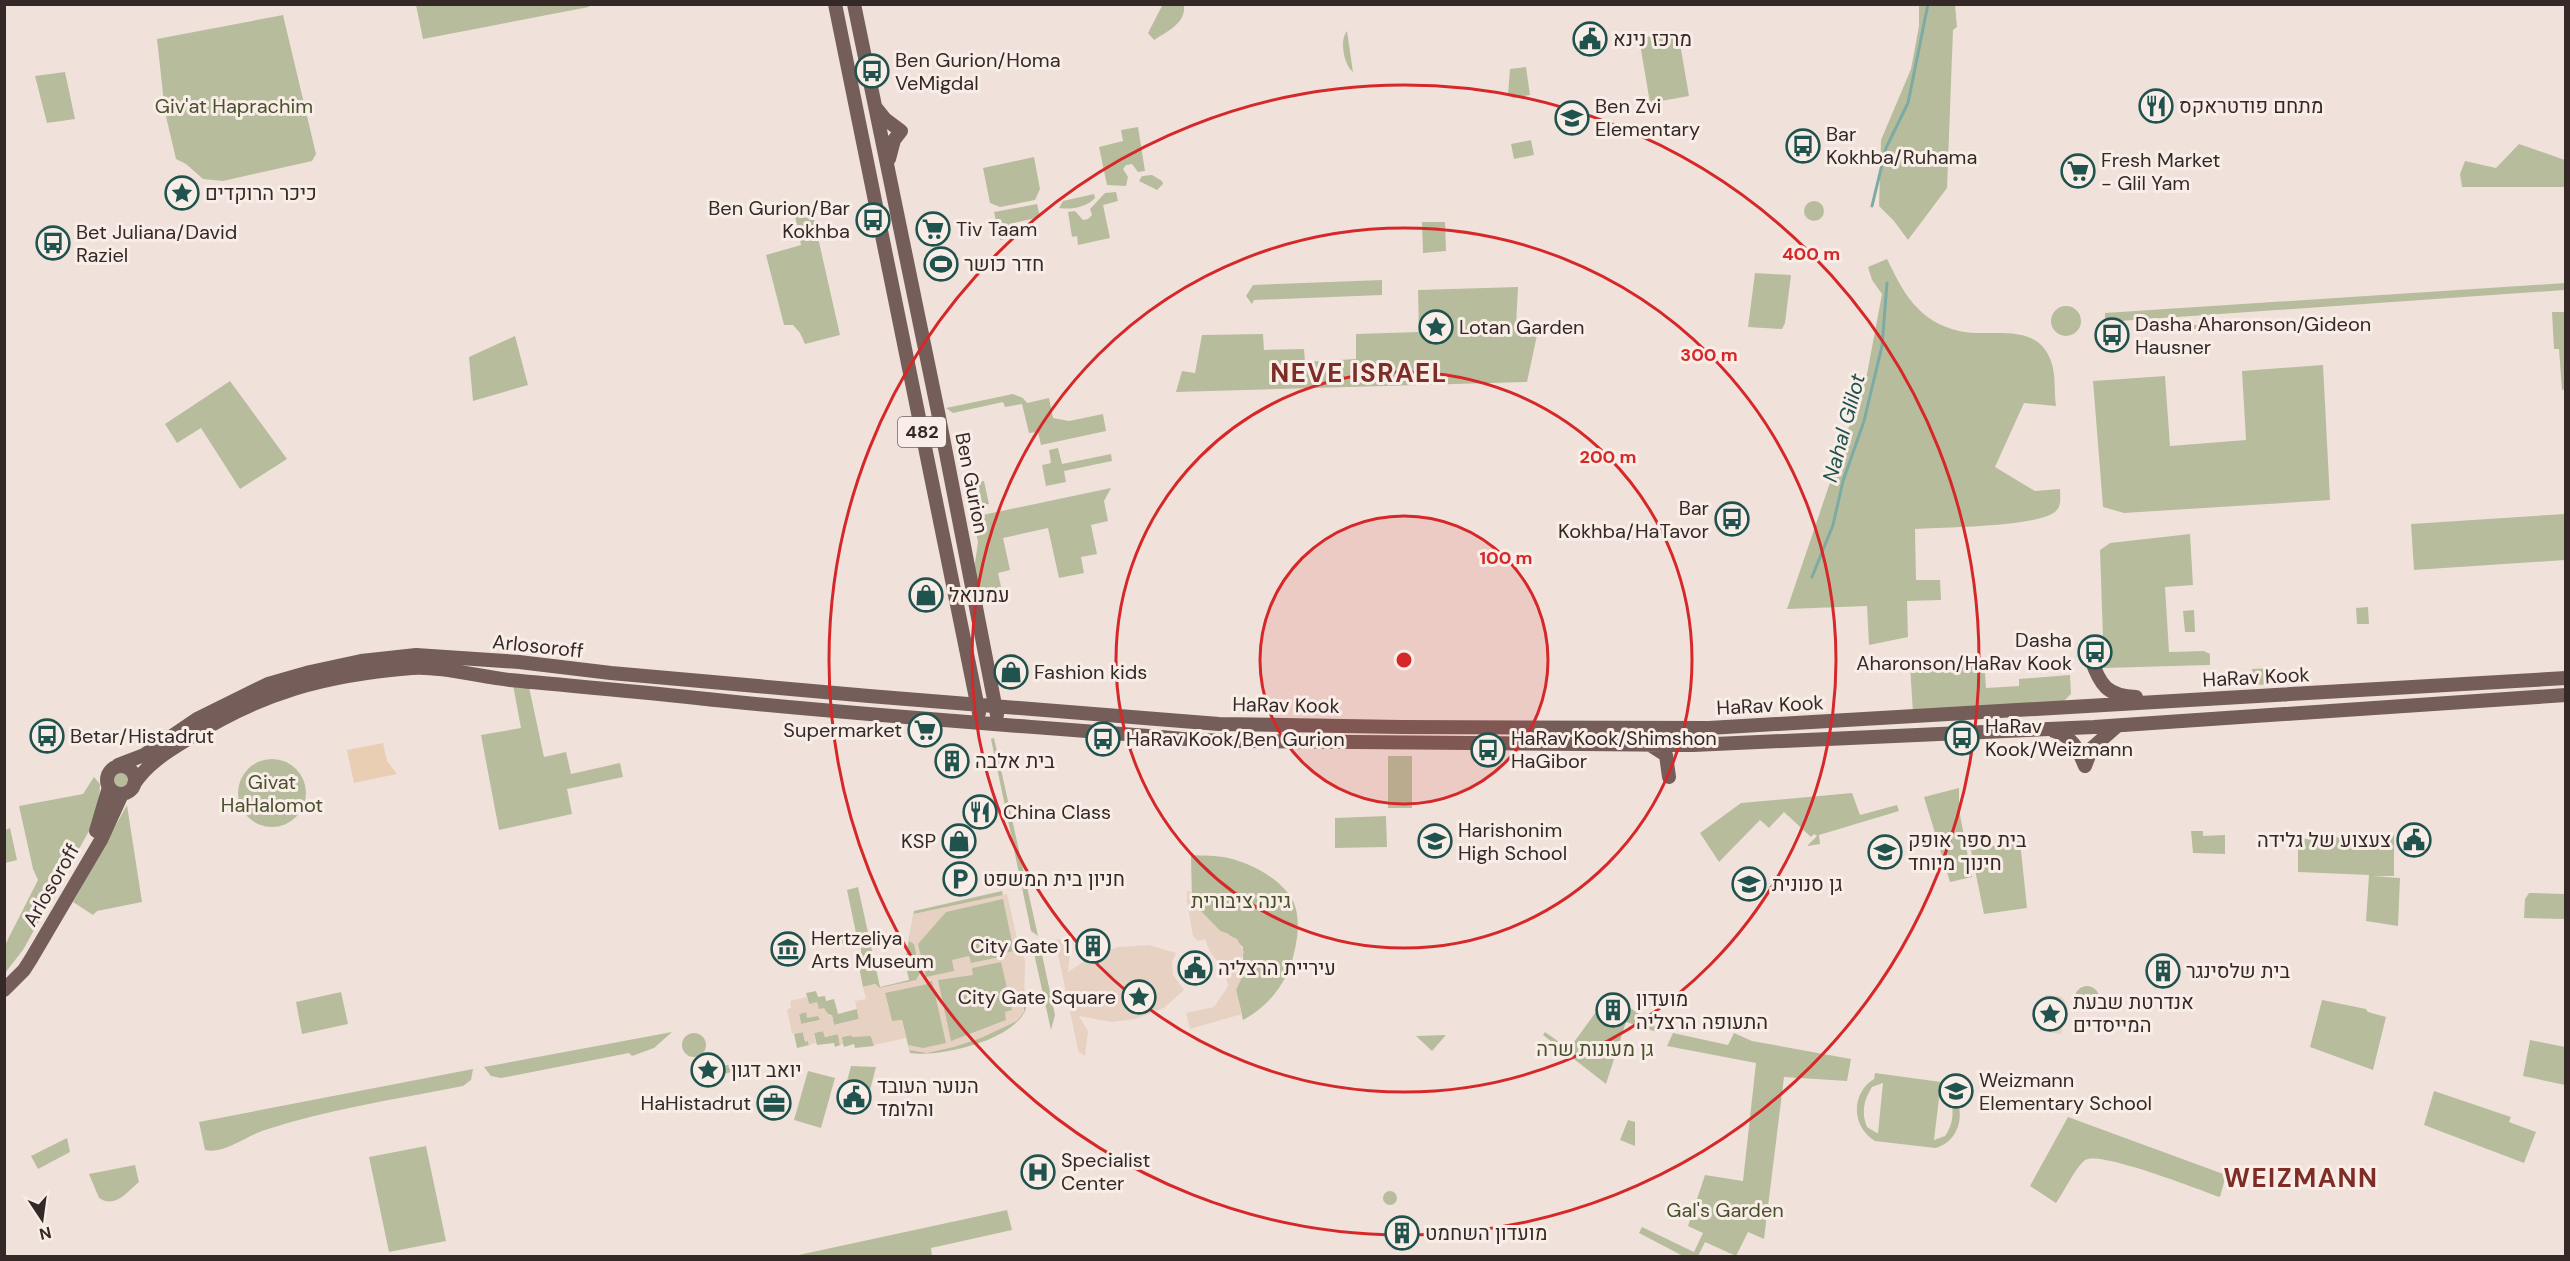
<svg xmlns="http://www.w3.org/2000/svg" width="2570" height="1261" font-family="'DM Sans',Heebo,sans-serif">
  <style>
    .green { fill: #b7bd9c; fill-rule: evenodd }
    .sand { fill: #e9ceb3 }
    .plaza { fill: #e7d1c3; fill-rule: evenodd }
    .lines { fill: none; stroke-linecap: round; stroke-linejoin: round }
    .stream { stroke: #7caba5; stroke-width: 3 }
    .major { stroke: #755e59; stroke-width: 14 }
    .ring { fill: none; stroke: #d62828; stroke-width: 3 }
    .labels { text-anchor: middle; stroke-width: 6; stroke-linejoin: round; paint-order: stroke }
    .shield { fill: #f8ede7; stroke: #6f6461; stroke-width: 1.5 }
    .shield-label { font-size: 18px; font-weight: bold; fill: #342927 }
    .poi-label { font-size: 20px; fill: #342927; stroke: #f8ede7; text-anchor: start }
    .park-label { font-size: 20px; fill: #49502d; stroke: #f8ede7 }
    .street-label { font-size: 20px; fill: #342927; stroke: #f8ede7 }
    .water-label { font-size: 21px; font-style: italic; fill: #20524e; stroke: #f8ede7 }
    .district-label { font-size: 26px; font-weight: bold; letter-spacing: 1.5px; fill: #7d2d26; stroke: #f8ede7 }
    .centre { fill: #d62828; stroke: #f8ede7; stroke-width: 3 }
    .ring-label { font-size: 18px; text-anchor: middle; font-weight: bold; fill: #d62828; stroke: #f8ede7; stroke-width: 6; stroke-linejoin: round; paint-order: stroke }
  </style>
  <rect width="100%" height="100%" fill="#f0e2db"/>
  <path class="green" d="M588 4 589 7 423 39 416 5Z
    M1163 4 1184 5C1186 23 1168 31 1154 40L1148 33Z
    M1919 5H1955L1957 27 1953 30 1947 188 1908 240 1894 221 1879 206 1881 140 1911 69 1919 26Z
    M283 15 316 154 312 161 223 181 203 179 186 164 176 159 165 112 157 39Z
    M1347 31 1353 72C1344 65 1339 40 1347 31Z
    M1678 32 1689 96 1650 103 1639 38Z
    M1526 67 1530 95 1513 98 1508 94 1510 69Z
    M65 72 75 119 47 123 35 76Z
    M1138 127 1145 171 1138 172 1132 164 1126 165 1123 169 1128 177 1126 186 1107 185 1099 147 1123 141 1121 130Z
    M1531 140 1534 155 1514 159 1511 144Z
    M2519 144 2565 160V187H2462L2460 174 2465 161 2496 168Z
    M1034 157 1040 189 1035 200 1000 207 990 203 983 168Z
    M1152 175 1162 181 1163 184 1157 190 1139 181 1142 176Z
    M170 193a11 11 0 1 1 22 0a11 11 0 1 1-22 0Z
    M1116 192 1118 201 1103 205 1110 238 1078 245 1077 236 1072 237 1068 212 1075 211 1083 220 1088 219 1092 215 1090 209 1105 193Z
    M1094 194 1095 198C1087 207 1071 210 1059 208L1063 201Z
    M1804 211a10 10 0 1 1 20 0a10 10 0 1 1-20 0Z
    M1037 204 1040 217 1014 223 1017 236 1000 240 994 212Z
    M812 211 840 335 805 344 800 333 793 325H784L766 255 801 245 795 216Z
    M1422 222H1445L1446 251 1423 253Z
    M1887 259C1898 281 1908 303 1929 318 1941 327 1962 333 1976 333 2006 334 2038 327 2051 361 2056 374 2054 393 2056 406L2024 403 1995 467 2035 491 2060 489C2060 497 2062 505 2056 511 2040 527 1941 527 1915 529L1916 580H1940L1941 600 1907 601 1908 637 1869 645 1867 606 1787 609 1867 374 1882 294 1872 280 1868 267Z
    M1755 273 1791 275 1785 323 1782 329 1748 327Z
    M1382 280V295L1254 300 1252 304 1246 296 1253 285Z
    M2565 283V290L2105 322V313Z
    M1518 287 1516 326H1539L1527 382 1176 392 1182 371 1195 373 1202 335 1263 334 1264 350 1304 349 1305 362 1356 359V334L1419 332 1418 290Z
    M2051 321a15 15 0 1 1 30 0a15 15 0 1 1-30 0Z
    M2552 312H2565V389L2562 390 2559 349H2554Z
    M2272 320V324L2135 333V329Z
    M515 336 528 385 473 401 469 357Z
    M2323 365 2330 500 2124 513 2103 507 2093 381 2165 376 2170 446 2246 440 2242 371Z
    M230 381 287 459 240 489 201 428 177 443 165 424Z
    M1013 394 1023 398 1027 403 1049 398 1053 418 1069 421 1103 414 1106 431 1041 445 1038 432 1029 433 1022 404 1005 407 1003 402 953 413 946 408Z
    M1058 448 1062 464 1111 454 1112 461 1064 471 1066 482 1046 486 1042 465 1051 463 1049 450Z
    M984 481 989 504 982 505 977 482Z
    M1111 488 1104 501 1108 521 1091 525 1097 554 1081 557 1084 573 1059 578 1048 528 1003 538 1010 570 998 573 1004 600 981 604 974 570 978 542 973 517Z
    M2565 514V560L2414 570 2411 524Z
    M2190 534 2193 585 2165 587 2169 652 2204 651 2210 654V665L2104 668 2100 550 2110 543Z
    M2368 607 2369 624H2357L2356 608Z
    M2194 610 2195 632H2185L2183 611Z
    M1984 659 1986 688 2019 686V679L2070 675 2071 694 2064 701 1913 713 1910 665Z
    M2275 668 2276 684 2253 685 2252 669Z
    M513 685 529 687 544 757 566 752 571 774 620 763 623 777 567 789 572 814 499 830 481 735 521 728Z
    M994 738 1038 936 1031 931 991 739Z
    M1388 756H1412V808H1388Z
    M238 793a34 34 0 1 1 68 0a34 34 0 1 1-68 0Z
    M112 780a8 8 0 1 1 16 0a8 8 0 1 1-16 0Z
    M94 777 100 784 99 802 89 831 23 950 5 973V945L38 880 33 869 19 806 83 794Z
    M1959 788V810L1972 877 1950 882 1924 797Z
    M1852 793 1860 815 1897 805 1899 811 1819 835 1820 844 1807 846 1817 836 1814 834 1811 837 1784 812 1769 828 1760 820 1719 862 1700 833 1741 803Z
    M127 805 142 902 97 911 93 915 73 902Z
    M1386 816 1387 847 1335 848V818Z
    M10 828 17 860 5 863V830Z
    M2191 831H2203V836L2225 835V854L2193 853Z
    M2394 835V876H2373L2400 878 2398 926 2366 921 2369 875 2298 872V839Z
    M2020 841 2027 908 1984 914 1971 850Z
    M1191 855C1203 856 1216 855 1228 858 1251 863 1284 880 1294 903 1300 918 1298 938 1294 953 1288 982 1269 1006 1243 1020L1236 990 1243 972V947L1228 934 1220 931 1192 902Z
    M858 887 880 987 909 980 905 962 914 911 1002 891 1026 1008C1017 1040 939 1058 910 1053L902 1020 892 1022 885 993 875 984 863 987 858 962 861 961V948L851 941 841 944 839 936 856 933 847 890Z
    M2529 893 2565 894V919L2524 918 2525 899Z
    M1031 940 1040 945 1055 1015 1051 1030Z
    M2075 998a12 12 0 1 1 24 0a12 12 0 1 1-24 0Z
    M816 991 818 997 825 996 826 1001 834 999 838 1014 857 1009 859 1019 834 1025 832 1016 809 1004 806 993Z
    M341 992 348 1024 302 1034 296 1002Z
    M1609 994 1659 1027 1657 1032 1626 1022 1606 1084 1543 1035 1545 1032 1569 1049Z
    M2322 1000 2366 1009 2368 1012 2386 1017 2373 1070 2310 1047Z
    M806 1012 819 1015 820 1020 801 1024 799 1014Z
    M823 1031 825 1037 838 1034 840 1045 835 1047 834 1043 817 1045 814 1033Z
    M672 1032 654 1048 632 1056 629 1053 501 1078 491 1076 484 1067Z
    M803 1032 805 1041H808L809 1045 797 1048 794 1034Z
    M682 1045a12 12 0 1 1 24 0a12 12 0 1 1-24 0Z
    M1673 1033 1728 1045 1734 1033 1752 1041 1851 1059 1847 1081 1784 1077 1764 1239 1748 1232 1736 1256 1705 1242 1698 1256H1683L1639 1233 1642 1227 1694 1252 1703 1233 1688 1226 1705 1175 1743 1181 1756 1063 1667 1046Z
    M851 1035 871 1036 874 1046 855 1048 854 1044 844 1047 841 1037Z
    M1446 1035 1432 1051 1416 1036Z
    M2530 1040 2565 1047V1085L2523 1076Z
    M728 1065 740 1068 741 1070 697 1080 694 1075 700 1069Z
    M851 1066 876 1067 870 1090 867 1089 862 1109 841 1104Z
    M473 1069 471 1080 463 1086C397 1099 330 1109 265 1130 248 1135 223 1155 205 1150L199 1122Z
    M808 1071 835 1078 821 1128 794 1120Z
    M1875 1073 1941 1082C1968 1096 1966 1140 1935 1148L1875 1141C1851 1127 1851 1093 1874 1079ZM1883 1083 1878 1133H1877L1867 1127C1861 1112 1864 1100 1872 1087ZM1940 1090 1950 1096C1954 1110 1954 1123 1945 1136L1934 1140Z
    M2434 1091 2511 1117 2509 1122 2536 1132 2524 1163 2424 1125Z
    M2068 1117 2226 1175 2220 1197C2200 1190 2099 1150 2085 1160 2075 1168 2064 1192 2056 1203L2030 1186Z
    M1628 1120 1635 1122V1146L1620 1140Z
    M67 1138 70 1152 38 1169 31 1156Z
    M426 1146 446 1241 389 1252 369 1157Z
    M135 1165 139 1182C127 1192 115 1209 99 1198L89 1174Z
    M1383 1198a7 7 0 1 1 14 0a7 7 0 1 1-14 0Z
    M1007 1210 1012 1230 931 1248 932 1256H794Z"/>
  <path class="sand" d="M383 743 387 761 397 774 354 783 347 750Z"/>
  <path class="plaza" d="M1187 891 1192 892V902L1220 931 1237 939 1244 952 1241 959 1242 977 1236 990 1242 1014 1190 1029 1186 1013 1214 1007 1228 986 1225 972 1217 974 1218 962 1210 952 1205 939 1198 941 1193 936 1187 902Z
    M1007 894 1019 947 1025 960 1024 1012 1017 1021 981 1038 954 1047 927 1053 909 1050 908 1045 923 1048 946 1043 932 981 927 982 928 984 885 993 892 1021 902 1020 906 1038 874 1045 871 1036 852 1037 851 1035 842 1037 843 1044 840 1045 838 1034 825 1037 823 1031 814 1033 816 1043 809 1045 808 1041 805 1042 803 1032 792 1034 787 1009 791 1008 790 1001 807 997 809 1004 817 1002 819 1009 824 1008 829 1016 832 1015 834 1025 859 1019 855 1001 866 999 863 987 875 984 879 988 916 980 920 973 914 944 909 941 913 914ZM1003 899 1014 951 1000 954V957L971 963 969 956 952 960 954 971 926 977 918 944 946 912ZM1001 962 1012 1010 1005 1012 1006 1020 951 1041 938 980 973 975 972 968ZM806 1012 807 1018 818 1016 820 1020 801 1024 799 1014Z
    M1060 939 1070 955 1068 972 1095 954 1118 947 1149 945 1176 953 1172 962 1173 975 1184 990 1164 1008 1135 1019 1112 1022 1079 1016 1088 1031 1085 1056 1078 1051 1077 1045 1055 940Z
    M2045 995 2062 997 2066 1004 2067 1009 2061 1034 2040 1031Z"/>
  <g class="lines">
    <path class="stream" d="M1872 206 1886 148 1908 103 1928 4
      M1812 577 1833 525 1843 481 1864 421 1882 346 1887 283"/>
    <path class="major" d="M835 4 979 713
      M854 4 938 412 997 715
      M877 109 885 119 901 131 894 140 889 159
      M2091 659C2100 685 2107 696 2136 697
      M2054 731C2072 736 2078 749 2085 766
      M1652 746 1666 755 1669 777
      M118 765 144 755 197 719 268 684 310 672 361 661 416 655 519 662 611 673 869 696 1219 724 1402 727 1709 728 2566 678
      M107 780a14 14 0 1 1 28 0a14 14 0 1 1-28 0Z
      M2085 766 2092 748 2116 727
      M134 784C148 763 167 752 188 739 262 692 325 675 412 668 440 666 481 677 510 680 573 686 635 691 697 698 864 716 1031 726 1198 740L1241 741 1693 745 2094 727 2566 695
      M96 831 109 787
      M4 990 24 970 31 959 101 840 122 794"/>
  </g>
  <circle cx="1404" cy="660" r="144" fill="#d62828" fill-opacity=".12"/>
  <g class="ring">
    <circle cx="1404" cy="660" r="144"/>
    <circle cx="1404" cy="660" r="288"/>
    <circle cx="1404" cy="660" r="432"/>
    <circle cx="1404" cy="660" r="575"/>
  </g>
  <defs>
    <g id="civic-ring" transform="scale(1.725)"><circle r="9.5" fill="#f8ede7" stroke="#20524e" stroke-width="1.5"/><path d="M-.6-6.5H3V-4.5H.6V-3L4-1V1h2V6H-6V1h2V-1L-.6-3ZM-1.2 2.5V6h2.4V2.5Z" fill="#20524e"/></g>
    <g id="bus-ring" transform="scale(1.725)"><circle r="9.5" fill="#f8ede7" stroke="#20524e" stroke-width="1.5"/><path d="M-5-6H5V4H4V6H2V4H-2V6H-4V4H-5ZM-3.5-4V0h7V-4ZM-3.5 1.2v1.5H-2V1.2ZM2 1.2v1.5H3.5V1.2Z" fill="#20524e"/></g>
    <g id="restaurant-ring" transform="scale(1.725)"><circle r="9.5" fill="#f8ede7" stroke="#20524e" stroke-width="1.5"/><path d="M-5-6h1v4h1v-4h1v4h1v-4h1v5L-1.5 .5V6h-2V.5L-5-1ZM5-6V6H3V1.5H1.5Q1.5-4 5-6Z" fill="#20524e"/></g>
    <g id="school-ring" transform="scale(1.725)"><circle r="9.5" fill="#f8ede7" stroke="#20524e" stroke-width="1.5"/><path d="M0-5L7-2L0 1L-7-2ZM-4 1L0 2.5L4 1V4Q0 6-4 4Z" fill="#20524e"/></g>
    <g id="supermarket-ring" transform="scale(1.725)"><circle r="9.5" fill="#f8ede7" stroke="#20524e" stroke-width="1.5"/><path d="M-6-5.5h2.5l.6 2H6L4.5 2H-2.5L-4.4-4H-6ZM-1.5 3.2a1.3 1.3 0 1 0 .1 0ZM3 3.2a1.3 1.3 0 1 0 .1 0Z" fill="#20524e"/></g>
    <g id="sight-ring" transform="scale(1.725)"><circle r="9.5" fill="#f8ede7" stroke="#20524e" stroke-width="1.5"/><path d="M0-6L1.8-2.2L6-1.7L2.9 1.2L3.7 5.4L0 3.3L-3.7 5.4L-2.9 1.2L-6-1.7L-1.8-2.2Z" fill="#20524e"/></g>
    <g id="stadium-ring" transform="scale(1.725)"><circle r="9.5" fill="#f8ede7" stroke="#20524e" stroke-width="1.5"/><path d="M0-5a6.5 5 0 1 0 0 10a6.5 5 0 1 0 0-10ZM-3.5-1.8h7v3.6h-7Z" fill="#20524e"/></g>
    <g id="shop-ring" transform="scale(1.725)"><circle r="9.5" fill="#f8ede7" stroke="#20524e" stroke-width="1.5"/><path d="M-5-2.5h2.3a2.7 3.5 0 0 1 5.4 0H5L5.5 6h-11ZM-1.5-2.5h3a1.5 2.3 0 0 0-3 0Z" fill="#20524e"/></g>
    <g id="building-ring" transform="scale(1.725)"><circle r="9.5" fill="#f8ede7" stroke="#20524e" stroke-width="1.5"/><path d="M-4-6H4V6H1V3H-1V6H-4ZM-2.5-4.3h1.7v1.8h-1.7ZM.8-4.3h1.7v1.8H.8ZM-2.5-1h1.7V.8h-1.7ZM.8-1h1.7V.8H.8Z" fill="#20524e"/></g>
    <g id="parking-ring" transform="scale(1.725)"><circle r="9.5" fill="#f8ede7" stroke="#20524e" stroke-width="1.5"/><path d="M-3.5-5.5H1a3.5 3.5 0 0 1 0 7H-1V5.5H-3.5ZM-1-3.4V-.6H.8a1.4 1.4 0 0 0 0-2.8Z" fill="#20524e"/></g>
    <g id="museum-ring" transform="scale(1.725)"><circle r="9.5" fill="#f8ede7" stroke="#20524e" stroke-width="1.5"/><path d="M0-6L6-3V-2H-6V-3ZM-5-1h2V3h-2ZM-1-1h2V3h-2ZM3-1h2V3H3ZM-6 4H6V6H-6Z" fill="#20524e"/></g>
    <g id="office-ring" transform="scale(1.725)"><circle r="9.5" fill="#f8ede7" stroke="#20524e" stroke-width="1.5"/><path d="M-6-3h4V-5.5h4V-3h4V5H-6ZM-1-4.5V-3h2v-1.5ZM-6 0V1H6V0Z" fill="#20524e"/></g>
    <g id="hospital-ring" transform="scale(1.725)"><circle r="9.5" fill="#f8ede7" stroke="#20524e" stroke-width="1.5"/><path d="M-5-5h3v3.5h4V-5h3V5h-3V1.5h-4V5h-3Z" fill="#20524e"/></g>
  </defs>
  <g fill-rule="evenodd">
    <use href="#civic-ring" x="1590" y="39"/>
    <use href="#bus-ring" x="872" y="71"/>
    <use href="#restaurant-ring" x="2156" y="106"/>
    <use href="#school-ring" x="1572" y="118"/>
    <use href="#bus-ring" x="1803" y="146"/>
    <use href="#supermarket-ring" x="2078" y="171"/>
    <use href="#sight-ring" x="182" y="193"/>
    <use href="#bus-ring" x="873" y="220"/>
    <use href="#supermarket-ring" x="933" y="229"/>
    <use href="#bus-ring" x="53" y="243"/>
    <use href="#stadium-ring" x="941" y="264"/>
    <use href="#sight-ring" x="1436" y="327"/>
    <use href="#bus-ring" x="2112" y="335"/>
    <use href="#bus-ring" x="1732" y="519"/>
    <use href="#shop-ring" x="926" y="595"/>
    <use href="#bus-ring" x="2095" y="652"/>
    <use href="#shop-ring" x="1011" y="672"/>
    <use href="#supermarket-ring" x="925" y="730"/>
    <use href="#bus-ring" x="47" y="736"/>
    <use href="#bus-ring" x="1962" y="738"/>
    <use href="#bus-ring" x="1103" y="739"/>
    <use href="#bus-ring" x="1488" y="750"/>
    <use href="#building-ring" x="952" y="761"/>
    <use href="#restaurant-ring" x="980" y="812"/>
    <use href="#civic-ring" x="2414" y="840"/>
    <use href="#shop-ring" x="959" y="841"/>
    <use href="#school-ring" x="1435" y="841"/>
    <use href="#school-ring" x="1885" y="852"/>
    <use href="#parking-ring" x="960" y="879"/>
    <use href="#school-ring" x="1749" y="884"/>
    <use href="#building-ring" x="1093" y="946"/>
    <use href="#museum-ring" x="788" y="949"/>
    <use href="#civic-ring" x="1195" y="968"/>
    <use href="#building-ring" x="2163" y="971"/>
    <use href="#sight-ring" x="1139" y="997"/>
    <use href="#building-ring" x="1613" y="1010"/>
    <use href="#sight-ring" x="2050" y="1014"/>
    <use href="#sight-ring" x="708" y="1070"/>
    <use href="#school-ring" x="1956" y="1091"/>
    <use href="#civic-ring" x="854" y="1097"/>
    <use href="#office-ring" x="774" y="1103"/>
    <use href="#hospital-ring" x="1038" y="1172"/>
    <use href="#building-ring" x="1402" y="1233"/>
  </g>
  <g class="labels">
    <rect class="shield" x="898" y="417" width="48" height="30" rx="4.5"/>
    <g class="shield-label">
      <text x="922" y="438">482</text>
    </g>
    <g class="poi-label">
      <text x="1613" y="46">מרכז נינא</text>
      <text x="895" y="67">Ben Gurion/Homa<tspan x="895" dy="23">VeMigdal</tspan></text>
      <text x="1595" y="113">Ben Zvi<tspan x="1595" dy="23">Elementary</tspan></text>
      <text x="2179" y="113">מתחם פודטראקס</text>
      <text x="1826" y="141">Bar<tspan x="1826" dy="23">Kokhba/Ruhama</tspan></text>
      <text x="2101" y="167">Fresh Market<tspan x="2101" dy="23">- Glil Yam</tspan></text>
      <text x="205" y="200">כיכר הרוקדים</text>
      <text x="850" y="215" text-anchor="end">Ben Gurion/Bar<tspan x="850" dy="23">Kokhba</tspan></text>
      <text x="956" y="236">Tiv Taam</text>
      <text x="76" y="239">Bet Juliana/David<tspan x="76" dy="23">Raziel</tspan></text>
      <text x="964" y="271">חדר כושר</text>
      <text x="2135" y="331">Dasha Aharonson/Gideon<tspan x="2135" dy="23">Hausner</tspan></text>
      <text x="1459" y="334">Lotan Garden</text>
      <text x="1709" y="515" text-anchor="end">Bar<tspan x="1709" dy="23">Kokhba/HaTavor</tspan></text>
      <text x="949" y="602">עמנואל</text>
      <text x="2072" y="647" text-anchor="end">Dasha<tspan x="2072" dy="23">Aharonson/HaRav Kook</tspan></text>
      <text x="1034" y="679">Fashion kids</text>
      <text x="1985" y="733">HaRav<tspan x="1985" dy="23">Kook/Weizmann</tspan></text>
      <text x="902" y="737" text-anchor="end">Supermarket</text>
      <text x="70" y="743">Betar/Histadrut</text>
      <text x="1511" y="745">HaRav Kook/Shimshon<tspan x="1511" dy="23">HaGibor</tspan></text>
      <text x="1126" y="746">HaRav Kook/Ben Gurion</text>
      <text x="975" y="768">בית אלבה</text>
      <text x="1003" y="819">China Class</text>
      <text x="1458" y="837">Harishonim<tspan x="1458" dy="23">High School</tspan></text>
      <text x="1908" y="847">בית ספר אופק<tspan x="1908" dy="23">חינוך מיוחד</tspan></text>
      <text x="2391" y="847" text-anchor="end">צעצוע של גלידה</text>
      <text x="936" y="848" text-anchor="end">KSP</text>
      <text x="983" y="886">חניון בית המשפט</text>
      <text x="1772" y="891">גן סנונית</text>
      <text x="811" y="945">Hertzeliya<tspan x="811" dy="23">Arts Museum</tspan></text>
      <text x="1070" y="953" text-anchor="end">City Gate 1</text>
      <text x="1218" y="975">עיריית הרצליה</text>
      <text x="2186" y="978">בית שלסינגר</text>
      <text x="1116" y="1004" text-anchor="end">City Gate Square</text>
      <text x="1636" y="1006">מועדון<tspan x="1636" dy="23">התעופה הרצליה</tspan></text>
      <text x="2073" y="1009">אנדרטת שבעת<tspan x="2073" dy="23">המייסדים</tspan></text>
      <text x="731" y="1077">יואב דגון</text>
      <text x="1979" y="1087">Weizmann<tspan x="1979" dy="23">Elementary School</tspan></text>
      <text x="877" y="1093">הנוער העובד<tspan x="877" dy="23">והלומד</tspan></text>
      <text x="751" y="1110" text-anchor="end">HaHistadrut</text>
      <text x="1061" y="1167">Specialist<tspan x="1061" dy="23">Center</tspan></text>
      <text x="1425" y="1240">מועדון השחמט</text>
    </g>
    <g class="park-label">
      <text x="234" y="113">Giv'at Haprachim</text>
      <text x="272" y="789">Givat<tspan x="272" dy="23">HaHalomot</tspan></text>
      <text x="1241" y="908">גינה ציבורית</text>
      <text x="1595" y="1056">גן מעונות שרה</text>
      <text x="1725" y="1217">Gal's Garden</text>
    </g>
    <g class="street-label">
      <text transform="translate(972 483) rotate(79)" y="7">Ben Gurion</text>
      <text transform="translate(538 646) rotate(6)" y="7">Arlosoroff</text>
      <text transform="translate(2256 677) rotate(-3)" y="7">HaRav Kook</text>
      <text transform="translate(1286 705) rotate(1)" y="7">HaRav Kook</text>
      <text transform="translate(1770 705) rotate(-3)" y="7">HaRav Kook</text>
      <text transform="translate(51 885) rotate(-60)" y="7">Arlosoroff</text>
    </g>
    <g class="water-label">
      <text transform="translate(1844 428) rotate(-75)" y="7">Nahal Glilot</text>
    </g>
    <g class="district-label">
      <text x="1359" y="382">NEVE ISRAEL</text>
      <text x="2301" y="1187">WEIZMANN</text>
    </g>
  </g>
  <circle cx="1404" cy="660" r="9" class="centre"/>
  <g class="ring-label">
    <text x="1811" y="260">400 m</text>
    <text x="1709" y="361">300 m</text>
    <text x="1608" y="463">200 m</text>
    <text x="1506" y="564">100 m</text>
  </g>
  <rect width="2570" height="1261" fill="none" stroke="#342927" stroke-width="12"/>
  <g transform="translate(42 1219) rotate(167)" stroke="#f8ede7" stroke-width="4.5" paint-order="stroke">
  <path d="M0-4.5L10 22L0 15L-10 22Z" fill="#342927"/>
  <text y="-9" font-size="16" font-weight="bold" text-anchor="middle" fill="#342927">N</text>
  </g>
</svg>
